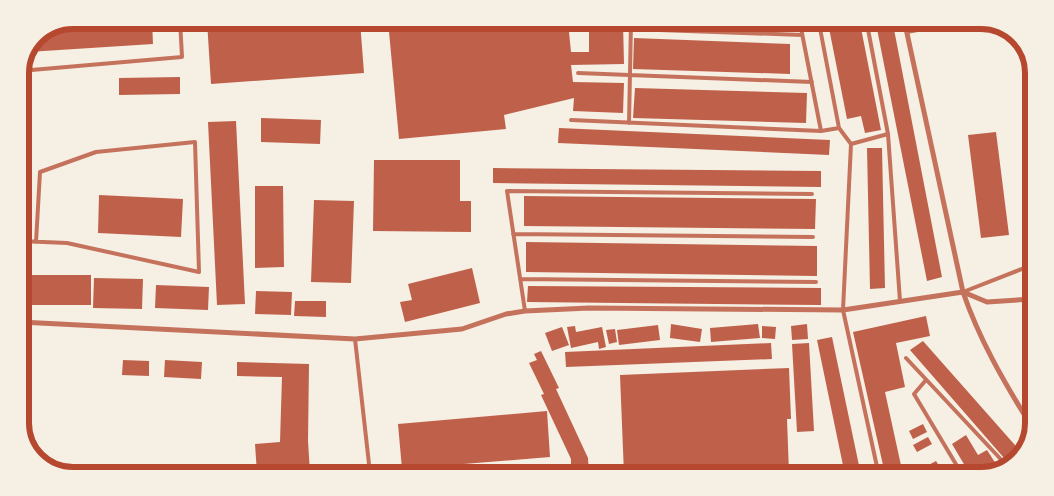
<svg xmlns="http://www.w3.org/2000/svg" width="1054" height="496" font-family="'Work Sans',sans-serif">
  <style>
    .building { fill: #bf614a }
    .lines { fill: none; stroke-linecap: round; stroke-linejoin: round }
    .service { stroke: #c5725c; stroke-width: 4 }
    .minor { stroke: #c5725c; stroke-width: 5 }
    .rim { fill: none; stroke: #b5482f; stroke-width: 6 }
  </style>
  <rect width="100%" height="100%" fill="#f6efe4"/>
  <path class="building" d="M73 20H152L153 44 28 52 36 35Z
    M207 21H360L364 73 211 84Z
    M388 21 568 22 571 52H589V22H623L624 64 571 65 573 82 624 83 623 113 573 111 574 98 504 115 506 129 399 139Z
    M744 23H780V26L744 25Z
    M828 23H860L881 130 865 133 861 116 847 119Z
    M876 24H893L942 277 927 281Z
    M634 38 790 44V74L633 69Z
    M180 77V94L119 95V78Z
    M635 88 807 93 806 123 633 118Z
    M261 118 321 120 320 144 261 142Z
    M236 121 245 304 217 305 208 122Z
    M559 128 830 140 829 155 558 143Z
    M996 132 1009 235 981 238 968 135Z
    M867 148H882L885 288 870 289Z
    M374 160H460V201H471V232L373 231Z
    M493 168 821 171V187L493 183Z
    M255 186H283L284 267 255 268Z
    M99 195 183 199 181 237 98 233Z
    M524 196 816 199 815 229 524 226Z
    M314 200 354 201 351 283 311 282Z
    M526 242 817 246V276L526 272Z
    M472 268 480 303 405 322 400 302 412 300 408 284Z
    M20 275H91V305H20Z
    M94 278 143 279 142 309 93 308Z
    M156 285 209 287 208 310 155 308Z
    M528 286 821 288V305L527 302Z
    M256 291 292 292 291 315 255 314Z
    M295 301H326V317L294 316Z
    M926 316 930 336 896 343 905 387 885 392 902 470 885 474 853 332Z
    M671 324 702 329 700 342 670 338Z
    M758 324 760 338 711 342 710 328Z
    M807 324 808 339 792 340 791 326Z
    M658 325 660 340 619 345 617 330Z
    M575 326 576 332 602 327 606 347 599 349 598 342 571 348 567 327Z
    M762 326 776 327 775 339 762 338Z
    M562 327 569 345 552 351 545 333Z
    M615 329 617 342 609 344 606 330Z
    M832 337 861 475H845L817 340Z
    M923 341 1022 453 1011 466 910 350Z
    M771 343 772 359 566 367 565 352Z
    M809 343 814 431 797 432 792 344Z
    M541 351 559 388 556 389 588 458 589 474H571V459L541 395 544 394 529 363 537 360 534 354Z
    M123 360 149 361V376L122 375Z
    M165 360 202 362 201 379 164 377Z
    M237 362 309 364 308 441 310 473H257L255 444 280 442 282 377 237 376Z
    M789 368 791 419H787L789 473 748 475 624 474 620 375Z
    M547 411 550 457 402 469 398 424Z
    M923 424 927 432 913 439 909 431Z
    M966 435 978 455 987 450 996 464 1001 461 1005 469 982 476H971L952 444Z
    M928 437 932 444 917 452 913 445Z
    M936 461 941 469 946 466 952 476H927L923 468Z"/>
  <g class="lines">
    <path class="service" d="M800 23 821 131
      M819 23 839 128
      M867 24 888 134 900 301
      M980 24 1008 29
      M631 29 802 35
      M907 32 949 24
      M20 71 182 57 180 20
      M578 73 812 82
      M571 120 821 131 839 128 851 144
      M629 123 631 22
      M851 144 843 310 879 476
      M851 144 888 134
      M513 234 813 237
      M20 241 67 243 199 272 195 142 96 152 40 172 36 242
      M520 279 816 282
      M963 292 1032 265
      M525 311 507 191 812 194
      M355 339 370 473
      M906 358 1009 468
      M926 380 914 394 963 476
      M901 476H904"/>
    <path class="minor" d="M963 292C979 339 1004 382 1030 424
      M963 292 987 302 1031 299
      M20 322 355 339 462 329 506 314 525 311 589 308 843 310 963 292 905 24"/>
  </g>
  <path d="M0 0H1054V496H0ZM73 29H981A44 44 0 0 1 1025 73V423A44 44 0 0 1 981 467H73A44 44 0 0 1 29 423V73A44 44 0 0 1 73 29Z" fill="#f6efe4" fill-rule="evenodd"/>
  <path class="rim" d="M73 29H981A44 44 0 0 1 1025 73V423A44 44 0 0 1 981 467H73A44 44 0 0 1 29 423V73A44 44 0 0 1 73 29Z"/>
</svg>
